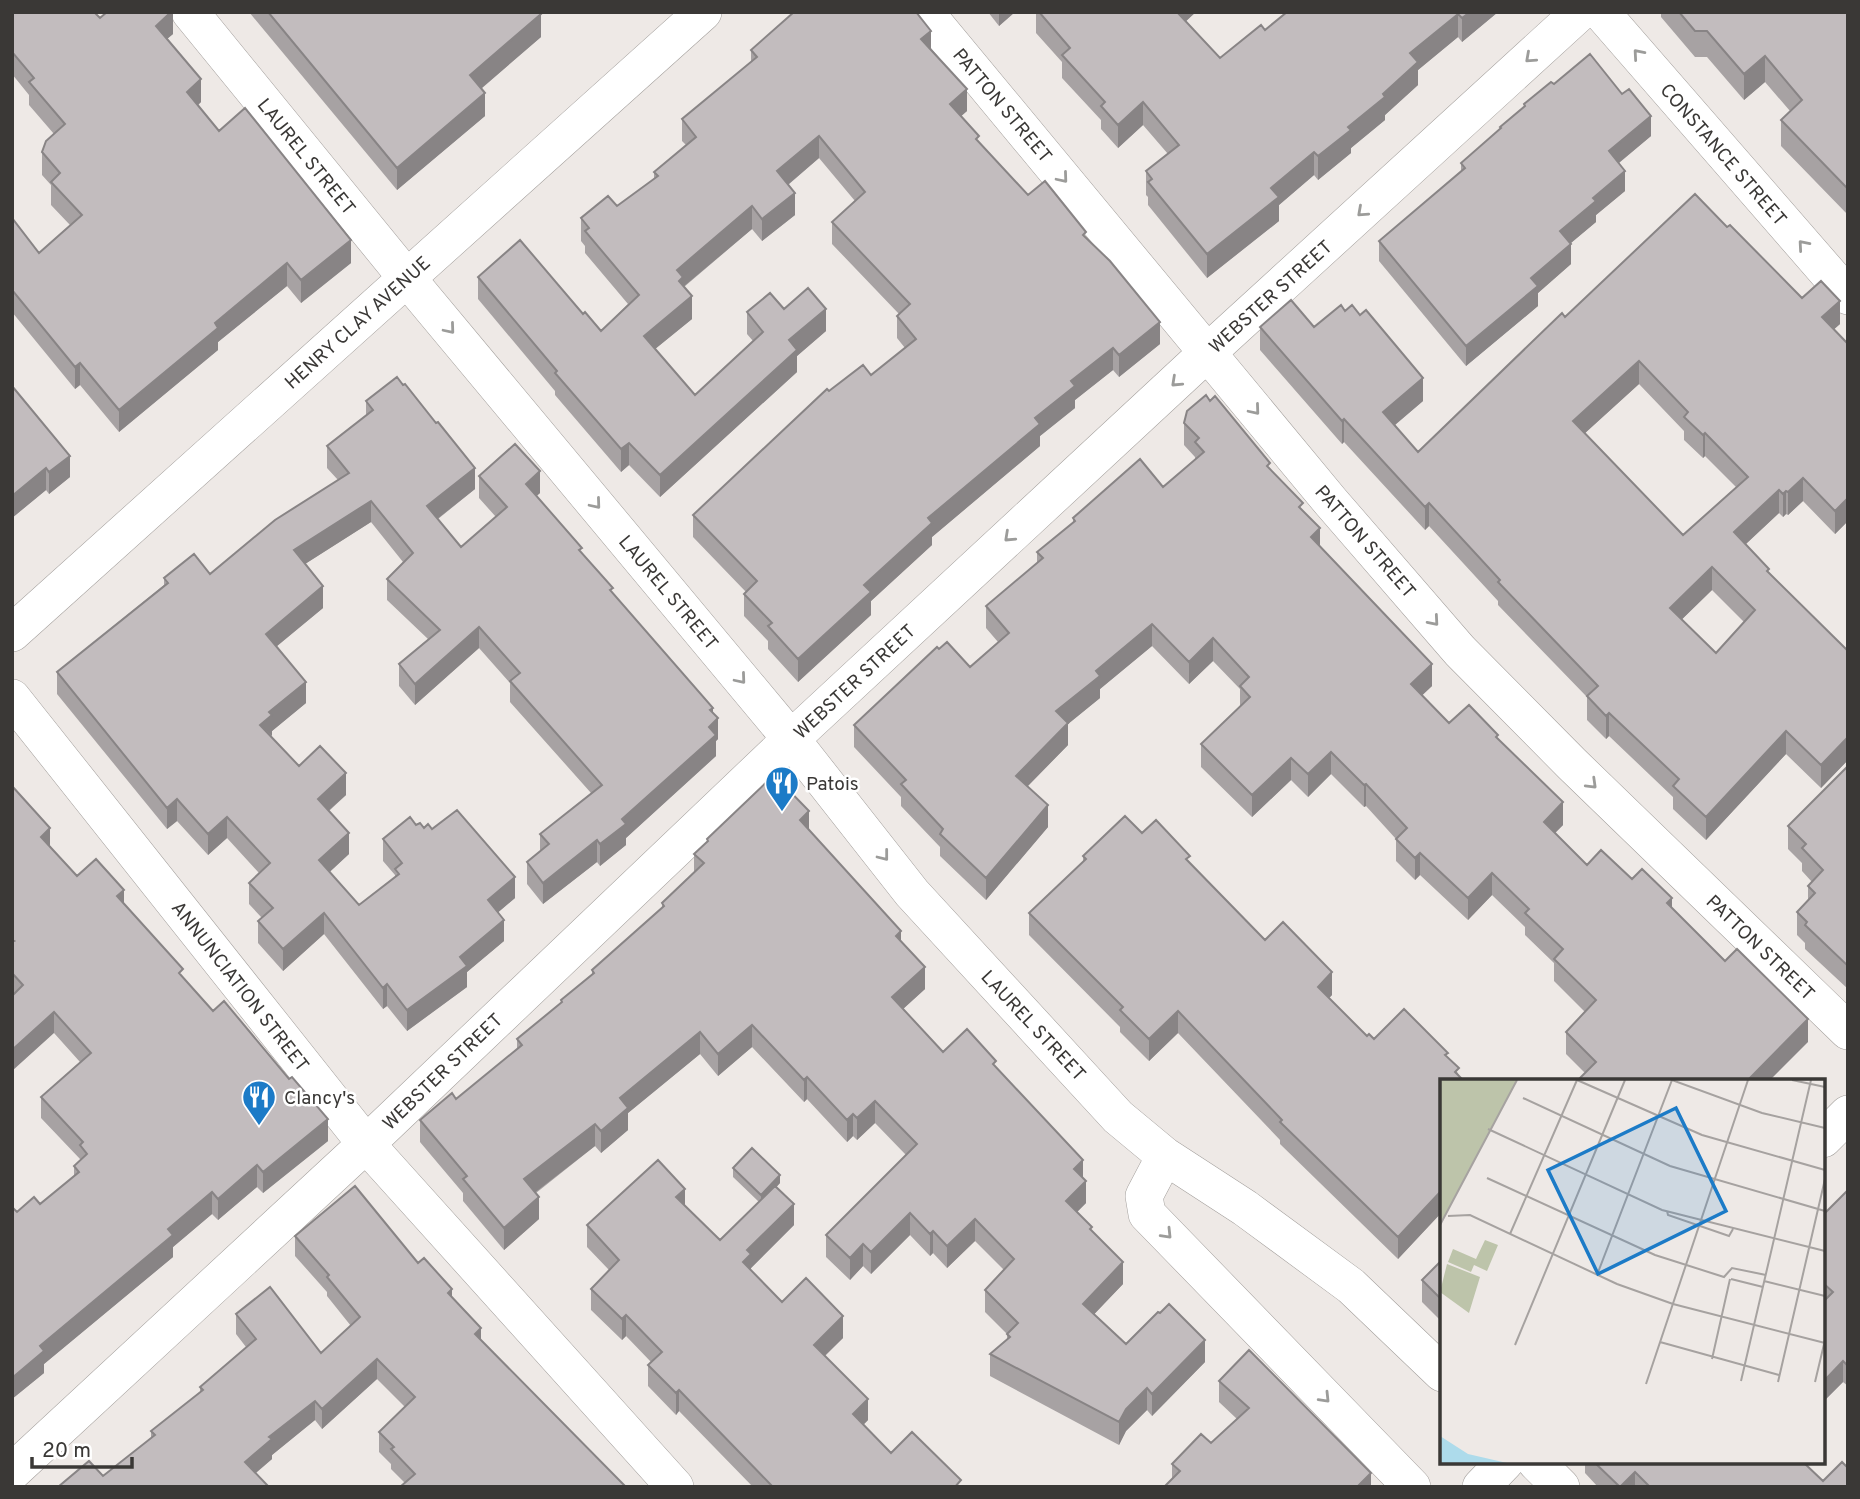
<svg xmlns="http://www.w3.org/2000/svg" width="1860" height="1499" font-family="Overpass,sans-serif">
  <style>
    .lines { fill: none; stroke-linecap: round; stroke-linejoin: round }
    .minor-casing { stroke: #a39f9c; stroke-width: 38 }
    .minor { stroke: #fff; stroke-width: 37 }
    .wall { fill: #a7a2a3; fill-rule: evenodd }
    .shaded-wall { fill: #888485 }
    .building { fill: #c2bcbe; stroke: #888485; stroke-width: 2; fill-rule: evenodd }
    .oneway { stroke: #9c9c9a }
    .labels { text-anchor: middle; stroke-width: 5; stroke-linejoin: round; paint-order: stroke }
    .street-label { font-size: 19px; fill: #3a3836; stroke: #fff }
    .poi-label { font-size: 19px; fill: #3a3836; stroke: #fff; text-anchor: start }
    .inset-road { fill: none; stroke: #a6a2a0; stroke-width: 2 }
    .view { fill: #1c7bc7; fill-opacity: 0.15; stroke: #1c7bc7; stroke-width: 3.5 }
    .inset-edge { fill: none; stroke: #3a3836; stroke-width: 3.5 }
  </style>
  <rect width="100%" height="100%" fill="#eee9e6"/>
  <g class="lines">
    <g class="minor-casing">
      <path id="minor" d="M190 12 406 277 791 739 912 893 1118 1117 1165 1156 1245 1208 1351 1286 1442 1373
        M925 12 1331 502 1460 651 1572 764 1848 1031
        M1601 12 1848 296
        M12 633 703 12
        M12 698 366 1144 675 1487
        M1823 1139 1848 1114
        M1165 1156 1144 1196 1147 1214 1412 1487
        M1536 1462 1561 1487
        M12 1472 366 1144 791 739 1208 352 1580 12
        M1481 1487 1505 1462"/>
    </g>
    <use href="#minor" class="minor"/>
  </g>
  <path class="wall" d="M12 12 100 18 173 12V34L167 39 201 102 198 105 219 131 351 263 301 303 287 286 218 342V350L119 432 80 385 75 389 12 312V218L39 253 70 225 51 205V185L42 175V152L54 134 29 105V95L12 74Z
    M249 12H540L541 37 481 89 485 116 397 190Z
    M988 12H1015L999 26Z
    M1036 12H1195L1186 21 1220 58 1265 30 1287 12H1498L1462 42 1458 37 1418 70V85L1385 115V120L1351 148V153L1318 180 1314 175 1279 205V221L1207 278 1148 205V197L1146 195V171L1168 154 1143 125 1118 148 1101 129V120L1062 78V62L1036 33Z
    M1661 12H1848V215L1781 146V120L1790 111 1765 82 1744 100 1707 57H1695L1661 17Z
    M751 50H931L967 111 961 116 979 143 1028 195 1086 238 1160 344 1119 377 1113 370 1075 400V408L1040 436V446L932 537V545L871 601V615L798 682 768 649V641L744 616V594L746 592 693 537V515L829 391 871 375 905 348 897 338V316L899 314 832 244V222L855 201 819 158 788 185 795 215 762 241 752 229 684 287 692 319 655 349 695 395 753 341 747 334V312L784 309 826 331 797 356V372L660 497 629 465 621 472 555 395V391L478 299V277L583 314 601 331 628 304 585 253V246L581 241V218L617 206 654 179V172L686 145 682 141V119L751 62Z
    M1554 84 1651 136 1619 163 1625 191 1596 215V222L1571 243V264L1538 293V306L1466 366 1379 261V241L1461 171V163L1500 129V127L1524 107V104Z
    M1727 227 1802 298 1840 324 1834 329 1848 344V525L1846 523 1835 534 1803 501 1788 515 1786 514 1783 517 1779 513 1746 544 1769 573 1848 651V760L1821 788 1786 754 1706 840 1673 809V797L1609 736 1606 739 1587 720V697L1498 605V601L1429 526 1425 530 1344 442 1342 444 1260 350V327H1314L1423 401 1395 425 1418 452 1565 317ZM1639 384 1684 431V440L1703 458 1705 456 1736 487 1683 535 1585 433ZM1712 590 1744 622 1716 653 1682 619Z
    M12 386 70 477 49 494 46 490 12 518Z
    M366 401 475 489 438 519 461 547 496 517 479 498V476L540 493 536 496 613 593 713 713 718 739 716 741V756L626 838V845L600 866 597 862 543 904 527 884V862L540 851V834L591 793 510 702V683L479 648 415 705 399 686V664L428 639 387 600V579L403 562 371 522 305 564 323 608 276 647 306 703 272 731 271 737 299 766 346 795 329 811 349 854 329 872 359 905 395 877V875L383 861V839L416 825 432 829 515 898 498 912 504 941 467 972V987L407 1031 387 1006 383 1009 324 934 283 971 258 943V921L262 918 249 904V883L259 873 227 838 208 855 177 821 167 829 57 694V672L164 585V578L210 574 338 480 327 468V446L366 415Z
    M1184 423 1270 470 1303 511 1320 546 1432 686 1422 695 1449 723 1498 738 1563 825 1555 833 1587 865 1632 879 1672 908 1808 1042 1585 1073 1566 1054V1032L1585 1012 1554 981V963L1525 935V927L1492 895 1468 920 1420 875 1415 880 1396 861V839L1366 806 1364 807 1331 774 1308 797 1291 780 1252 817 1201 767V744L1240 707V689L1213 661 1189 684 1152 646 1100 689V698L1068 724V745L1028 786 1048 827 986 900 940 856V847L901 806V797L854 747V725L970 667 998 642 986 628V606L1037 563V552L1073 523V518L1163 487 1195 459V457L1184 445Z
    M1848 768V989L1805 949V943L1797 935V912L1808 900V886L1812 882 1802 871V863L1788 849V826Z
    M12 786 50 847 77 876 124 904 183 977 328 1141 263 1193 257 1187 218 1220 212 1214 173 1247V1257L44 1364V1373L12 1399V1207L17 1212 40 1204 74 1176V1166L80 1161V1159L41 1118V1097L80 1062 54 1033 12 995Z
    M809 830 901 942 925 989 903 1009 943 1052 996 1067 1083 1178 1086 1203 1077 1212 1092 1231 1123 1284 1094 1314 1126 1344 1205 1362 1152 1416 1147 1410 1126 1431 1119 1445 990 1376V1354L1007 1339V1334L985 1312V1290L1004 1270 975 1241 947 1268 933 1253 930 1256 910 1235 871 1274 863 1266 850 1280 826 1257V1235L906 1155 875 1123 857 1140 853 1136 847 1142 807 1099 804 1102 752 1047 718 1076 700 1054 628 1113V1130L601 1153 595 1146 536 1193 539 1219 504 1250 463 1201V1193L420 1142V1120L456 1099 517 1049V1039L561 1004V1000L592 974V970L662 908V903L694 872V854L707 842V839Z
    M1142 833 1190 863 1265 940 1332 995 1329 998 1367 1036 1374 1039 1448 1058 1459 1075 1442 1081V1212L1398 1259 1280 1144V1140L1178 1033 1149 1061 1120 1032V1027L1029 935V913L1083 862V856Z
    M733 1168 780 1183 776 1187 794 1225 751 1268V1270L782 1302 843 1338 825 1356 868 1420 863 1425 891 1453 961 1487H753L679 1411 676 1415 648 1386V1365L651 1362 626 1336 622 1340 591 1310V1289L609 1270 587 1247V1225L685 1206 720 1240 759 1202 733 1177Z
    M1848 1190V1386L1843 1382 1823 1402V1215Z
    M295 1236 418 1263 452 1298 481 1340 626 1487 405 1483 391 1469V1464L379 1452V1432L405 1407 377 1379 322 1429 315 1420 272 1455V1459L256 1473 103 1476 151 1438V1431L200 1392V1387L246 1347 236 1334V1314L321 1353 351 1326 327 1296V1292L295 1256Z
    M1442 1260V1322L1422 1302V1280Z
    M1219 1381 1371 1487 1172 1479V1464L1211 1443 1237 1419 1219 1402Z
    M1585 1462H1803L1823 1481 1848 1487H1598L1585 1473Z"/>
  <path class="shaded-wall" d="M171 12H173V34L156 48V26Z
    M999 12H1015L999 26Z
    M1174 12H1195V13L1174 32Z
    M1470 12H1498L1462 42V18Z
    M541 14V37L470 98V75Z
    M1458 14V37L1418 70V85L1385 115V120L1351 148V153L1318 180V156L1383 94 1410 53Z
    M931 31V53L921 39Z
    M1765 56V82L1744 100V74Z
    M201 79V102L187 115V92Z
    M967 89V111L950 126V104Z
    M485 93V116L397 190V168Z
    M1143 102V125L1118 148V125Z
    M1651 116V136L1609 171V151Z
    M819 136V158L777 194V171Z
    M1314 152V175L1279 205V221L1207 278V254L1271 188Z
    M1625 171V191L1596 215V222L1560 252V231L1593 198Z
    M795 193V215L762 241V219Z
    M752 206V229L683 287V300L677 270Z
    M351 240V263L301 303V280Z
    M1571 244V264L1538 293V306L1466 366V346L1531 278Z
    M287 263V286L218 342V350L119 432V410L215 323Z
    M692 296V319L644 358V336Z
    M1840 301V324L1822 340V317Z
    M826 309V331L797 356V372L660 497V475L789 340Z
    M1160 322V344L1119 377V355Z
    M1113 348V370L1075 400V408L1040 436V446L932 537V545L871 601V615L798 682V659L864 585 928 518 1035 418 1071 381Z
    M1639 361V384L1573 444V421Z
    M80 363V385L75 389V367Z
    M1423 378V401L1383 435V412Z
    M1344 419V442L1342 444V421Z
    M1705 433V456L1703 458V435Z
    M629 443V465L621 472V449Z
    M70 456V477L49 494V472Z
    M46 468V490L12 518V496Z
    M475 468V489L427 527V506Z
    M540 471V493L526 506V484Z
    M1803 478V501L1788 515V492Z
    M1779 490V513L1734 555V532Z
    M1786 491V514L1783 517V494Z
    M1846 500V523L1835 534V511Z
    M371 501V522L294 571V550Z
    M1429 503V526L1425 530V507Z
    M1320 528V551L1311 537Z
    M1712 567V590L1670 631V608Z
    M323 586V608L266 655V634Z
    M1152 624V646L1100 689V698L1068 724V745L1016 798V776L1056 711 1096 671Z
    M479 627V648L415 705V684Z
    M1213 638V661L1189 684V662Z
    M1432 664V686L1411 706V684Z
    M306 682V703L272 731V736L260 725 269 712Z
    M713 708V722L718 718V739L716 741V756L626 838V845L600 866V844L709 727 710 710Z
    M1609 713V736L1606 739V716Z
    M1786 731V754L1706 840V817Z
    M1848 737V760L1821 788V765Z
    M1331 752V774L1308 797V774Z
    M1291 758V780L1252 817V795Z
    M346 773V795L318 820V799Z
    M1366 784V806L1364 807V785Z
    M177 799V821L167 829V808Z
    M1563 802V825L1544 844V822Z
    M1048 805V827L986 900V878Z
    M809 811V833L800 820Z
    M227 817V838L208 855V834Z
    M50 828V850L41 837Z
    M349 833V854L319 882V860Z
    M597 840V862L543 904V883Z
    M1420 853V875L1415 880V858Z
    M1492 873V895L1468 920V898Z
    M515 877V898L488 921V900Z
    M124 890V912L117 896Z
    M1672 898V920L1667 903Z
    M324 913V934L283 971V949Z
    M504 920V941L467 972V987L407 1031V1010L460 957Z
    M901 931V953L896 936Z
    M925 967V989L892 1019V997Z
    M1332 972V995L1318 1009V987Z
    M387 984V1006L383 1009V988Z
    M1178 1011V1033L1149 1061V1039Z
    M54 1012V1033L12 1071V1050Z
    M1808 1019V1042L1769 1081H1747Z
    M752 1025V1047L718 1076V1054Z
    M700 1032V1054L628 1113V1130L601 1153V1131L620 1098Z
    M807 1077V1099L804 1102V1080Z
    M875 1101V1123L857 1140V1118Z
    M853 1114V1136L847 1142V1120Z
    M328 1119V1141L263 1193V1172Z
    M595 1124V1146L524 1201V1179Z
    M1083 1160V1182L1074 1169Z
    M257 1165V1187L218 1220V1199Z
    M780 1175V1183L761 1204V1195Z
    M1086 1181V1203L1066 1223V1201Z
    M685 1189V1210L676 1197Z
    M1442 1190V1212L1398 1259V1237Z
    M212 1192V1214L173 1247V1257L44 1364V1373L12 1399V1378L40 1346 168 1229Z
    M539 1197V1219L504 1250V1228Z
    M794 1204V1225L751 1268V1275L743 1262 747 1250Z
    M910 1213V1235L871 1274V1252Z
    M975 1219V1241L947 1268V1246Z
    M933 1231V1253L930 1256V1234Z
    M863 1244V1266L850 1280V1258Z
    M1123 1262V1284L1083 1326V1304Z
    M452 1289V1309L448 1293Z
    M626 1315V1336L622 1340V1319Z
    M843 1316V1338L814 1366V1345Z
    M481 1328V1347L475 1334Z
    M1205 1340V1362L1152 1416V1394Z
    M377 1359V1379L322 1429V1409Z
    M1843 1361V1382L1823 1402V1382Z
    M1147 1388V1410L1126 1431 1119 1445V1422L1126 1409Z
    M679 1390V1411L676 1415V1393Z
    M868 1399V1420L853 1435V1414Z
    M315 1401V1420L272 1455V1459L245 1482V1462L269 1437Z
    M1635 1472V1487H1621Z
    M1371 1473V1487H1357Z"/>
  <path class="building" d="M12 12H94L100 18 107 12H171L156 26 201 79 187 92 219 131 245 108 351 240 301 280 287 263 215 323 218 328 119 410 80 363 75 367 12 290V218L39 253 82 215 51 182 60 173 42 152 46 141 65 124 29 82 34 78 12 52Z
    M268 12H540L541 14 470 75 485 93 397 168Z
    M794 12H916L931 31 921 39 967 89 950 104 979 136 976 139 1028 195 1045 181 1086 232 1083 235 1110 261 1160 322 1119 355 1113 348 1071 381 1075 386 1035 418 1040 424 928 518 932 523 864 585 871 592 798 659 768 626 772 623 744 594 757 581 693 515 827 389 829 391 863 365 871 375 916 339 897 316 910 304 832 222 865 192 819 136 777 171 795 193 762 219 752 206 677 270 683 277 679 281 692 296 644 336 695 395 763 332 747 312 770 293 784 309 808 288 826 309 789 340 797 350 660 475 629 443 621 449 555 373 557 371 478 277 520 240 583 314 585 312 601 331 639 295 585 231 589 228 581 218 608 196 617 206 658 176 654 172 696 137 682 119 757 57 751 50Z
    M1039 12H1177L1220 58 1261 25 1265 30 1287 12H1470L1462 18 1458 14 1410 53 1418 62 1383 94 1385 97 1348 127 1351 130 1318 156 1314 152 1271 188 1279 197 1207 254 1148 182 1152 179 1146 171 1179 145 1143 102 1118 125 1101 106 1105 102 1062 55 1070 48Z
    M1679 12H1848V189L1781 120 1802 100 1765 56 1744 74 1707 31H1695Z
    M1590 54 1622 94 1629 89 1651 116 1609 151 1625 171 1593 198 1596 201 1560 231 1571 244 1531 278 1538 286 1466 346 1379 241 1465 168 1461 163 1501 128 1500 127 1525 106 1524 104 1551 82 1554 84Z
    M1695 194 1727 227 1730 225 1802 298 1821 281 1840 301 1822 317 1848 344V502L1846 500 1835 511 1803 478 1788 492 1786 491 1783 494 1779 490 1734 532 1769 569 1767 571 1848 651V737L1821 765 1786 731 1706 817 1673 786 1679 779 1609 713 1606 716 1587 696 1598 686 1498 582 1500 580 1429 503 1425 507 1344 419 1342 421 1260 327 1291 300 1314 327 1341 305 1345 311 1352 305 1360 315 1366 310 1423 378 1383 412 1418 452 1562 313 1565 317ZM1639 361 1688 412 1684 417 1703 435 1705 433 1748 477 1683 535 1573 421ZM1712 567 1755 610 1716 653 1670 608Z
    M397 377 403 385 405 384 436 423 438 422 475 468 427 506 461 547 507 507 479 476 515 444 540 471 526 484 582 548 579 550 613 588 610 590 713 708 710 710 718 718 709 727 716 735 622 819 626 824 600 844 597 840 543 883 527 862 549 844 540 834 602 785 510 681 520 673 479 627 415 684 399 664 440 630 387 579 413 553 371 501 294 550 323 586 266 634 306 682 269 712 272 715 260 725 299 766 320 746 346 773 318 799 349 833 319 860 359 905 399 874 395 869 402 863 383 839 410 817 416 825 420 823 424 828 428 824 432 829 457 810 515 877 488 900 504 920 460 957 467 966 407 1010 387 984 383 988 324 913 283 949 258 921 273 908 249 883 270 863 227 817 208 834 177 799 167 808 57 672 168 583 164 578 194 554 210 574 275 520 349 473 327 446 373 410 366 401Z
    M12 386 70 456 49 472 46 468 12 496Z
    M1206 395 1210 401 1215 396 1270 463 1267 466 1303 503 1299 507 1320 528 1311 537 1432 664 1411 684 1449 723 1469 705 1498 735 1496 737 1563 802 1544 822 1587 865 1601 850 1632 879 1642 869 1672 898 1667 903 1725 961 1737 949 1808 1019 1747 1081H1577L1596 1062 1566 1032 1596 1000 1554 959 1563 949 1525 913 1529 909 1492 873 1468 898 1420 853 1415 858 1396 839 1407 828 1366 784 1364 785 1331 752 1308 774 1291 758 1252 795 1201 744 1250 697 1240 686 1249 677 1213 638 1189 662 1152 624 1096 671 1100 676 1056 711 1068 723 1016 776 1048 805 986 878 940 834 943 829 901 784 906 780 854 725 937 647 939 649 947 642 970 667 1009 633 986 606 1043 558 1037 552 1075 521 1073 518 1140 459 1163 487 1204 452 1195 442 1199 438 1184 423 1187 411Z
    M1847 767 1848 768V966L1805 925 1807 922 1797 912 1815 893 1808 886 1823 870 1802 848 1806 844 1788 826Z
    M774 775 809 811 800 820 901 931 896 936 925 967 892 997 943 1052 967 1029 996 1061 993 1064 1083 1160 1074 1169 1086 1181 1066 1201 1092 1227 1090 1229 1123 1262 1083 1304 1126 1344 1158 1312 1160 1313 1169 1304 1205 1340 1152 1394 1147 1388 1126 1409 1119 1422 990 1354 1010 1337 1007 1334 1018 1323 985 1290 1014 1259 975 1219 947 1246 933 1231 930 1234 910 1213 871 1252 863 1244 850 1258 826 1235 917 1144 875 1101 857 1118 853 1114 847 1120 807 1077 804 1080 752 1025 718 1054 700 1032 620 1098 628 1108 601 1131 595 1124 524 1179 539 1197 504 1228 463 1179 467 1176 420 1120 452 1093 456 1099 522 1045 517 1039 562 1002 561 1000 594 973 592 970 664 906 662 903 704 863 694 854 708 841 707 839Z
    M12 786 50 828 41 837 77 876 96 859 124 890 117 896 183 969 179 973 213 1011 224 1001 289 1079 292 1077 328 1119 263 1172 257 1165 218 1199 212 1192 168 1229 173 1235 40 1346 44 1351 12 1378V1207L17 1212 34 1197 40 1204 79 1172 74 1166 87 1154 80 1145 83 1142 41 1097 91 1053 54 1012 12 1050V996L23 985 12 973V942L14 941 12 940Z
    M1125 816 1142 833 1156 820 1190 856 1186 859 1265 940 1283 922 1332 972 1318 987 1367 1036 1369 1034 1374 1039 1404 1009 1448 1053 1445 1055 1459 1068 1455 1072 1464 1081H1442V1190L1398 1237 1280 1122 1282 1120 1178 1011 1149 1039 1120 1010 1123 1007 1029 913 1086 859 1083 856Z
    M752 1148 780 1175 761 1195 733 1168Z
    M658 1160 685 1189 676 1197 720 1240 775 1186 794 1204 747 1250 751 1254 743 1262 782 1302 806 1278 843 1316 814 1345 868 1399 853 1414 891 1453 912 1432 961 1480 955 1487H773L679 1390 676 1393 648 1365 662 1352 626 1315 622 1319 591 1289 619 1260 587 1225Z
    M355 1186 418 1263 424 1258 452 1289 448 1293 481 1328 475 1334 626 1487H400L415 1474 391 1449 394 1447 379 1432 415 1397 377 1359 322 1409 315 1401 269 1437 272 1439 245 1462 269 1487H58L89 1461 103 1476 155 1435 151 1431 203 1390 200 1387 256 1339 236 1314 270 1287 321 1353 360 1317 327 1277 329 1275 295 1236Z
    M1848 1190V1366L1843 1361 1823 1382V1302L1833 1292 1823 1283V1215Z
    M1442 1260V1300L1422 1280Z
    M1249 1350 1371 1473 1357 1487H1164L1180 1471 1172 1464 1201 1434 1211 1443 1249 1408 1219 1381Z
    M1594 1462H1803L1823 1481 1842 1462 1848 1468V1487H1650L1635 1472 1620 1487Z"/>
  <defs><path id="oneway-chevron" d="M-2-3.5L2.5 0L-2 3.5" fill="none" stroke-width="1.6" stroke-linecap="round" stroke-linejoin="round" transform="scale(1.75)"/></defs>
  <g class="oneway">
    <use href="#oneway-chevron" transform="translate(1638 54) rotate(-131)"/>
    <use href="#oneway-chevron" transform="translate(1530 58) rotate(138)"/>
    <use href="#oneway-chevron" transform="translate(1063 178) rotate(50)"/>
    <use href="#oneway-chevron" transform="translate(1362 212) rotate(138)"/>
    <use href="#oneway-chevron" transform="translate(1803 245) rotate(-131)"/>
    <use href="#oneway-chevron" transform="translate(450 329) rotate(50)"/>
    <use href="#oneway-chevron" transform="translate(1176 382) rotate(137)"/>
    <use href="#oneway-chevron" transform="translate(1255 410) rotate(50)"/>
    <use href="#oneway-chevron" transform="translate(596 504) rotate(50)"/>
    <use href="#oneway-chevron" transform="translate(1009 537) rotate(137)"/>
    <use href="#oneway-chevron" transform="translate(1434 621) rotate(49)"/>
    <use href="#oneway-chevron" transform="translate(741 679) rotate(50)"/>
    <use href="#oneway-chevron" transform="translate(1592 784) rotate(44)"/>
    <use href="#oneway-chevron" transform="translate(884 856) rotate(52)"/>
    <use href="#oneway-chevron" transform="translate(1167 1234) rotate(46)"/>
    <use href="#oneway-chevron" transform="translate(1325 1398) rotate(46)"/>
  </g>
  <defs>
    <g id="restaurant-pin" transform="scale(1.75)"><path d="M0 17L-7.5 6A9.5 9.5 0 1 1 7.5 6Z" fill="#1c7bc7" stroke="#fff"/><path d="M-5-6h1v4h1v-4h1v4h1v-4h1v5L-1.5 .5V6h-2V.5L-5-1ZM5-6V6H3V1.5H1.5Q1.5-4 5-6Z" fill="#fff"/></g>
  </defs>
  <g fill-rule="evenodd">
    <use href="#restaurant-pin" x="782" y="783"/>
    <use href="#restaurant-pin" x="259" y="1097"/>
  </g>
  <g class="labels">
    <g class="street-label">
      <text transform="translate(1003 105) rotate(50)" y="7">PATTON STREET</text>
      <text transform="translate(1724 154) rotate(49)" y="7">CONSTANCE STREET</text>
      <text transform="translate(307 156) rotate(51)" y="7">LAUREL STREET</text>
      <text transform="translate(1270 296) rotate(-42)" y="7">WEBSTER STREET</text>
      <text transform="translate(357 322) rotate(-42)" y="7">HENRY CLAY AVENUE</text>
      <text transform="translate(1366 541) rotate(49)" y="7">PATTON STREET</text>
      <text transform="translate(669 592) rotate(50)" y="7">LAUREL STREET</text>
      <text transform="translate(854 681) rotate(-43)" y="7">WEBSTER STREET</text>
      <text transform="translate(1761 947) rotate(44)" y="7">PATTON STREET</text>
      <text transform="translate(241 986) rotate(52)" y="7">ANNUNCIATION STREET</text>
      <text transform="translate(1034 1025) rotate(47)" y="7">LAUREL STREET</text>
      <text transform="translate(442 1071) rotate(-44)" y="7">WEBSTER STREET</text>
    </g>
    <g class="poi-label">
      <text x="806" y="790">Patois</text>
      <text x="284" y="1104">Clancy's</text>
    </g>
  </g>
  <g transform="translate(1440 1079)">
    <rect width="385" height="385" fill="#eee9e6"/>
    <path d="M0 1H77L0 146ZM45 161 58 166 47 192 34 186 31 193 8 183 13 170 36 180ZM7 185 40 198 29 234 0 213Z" fill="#bdc4aa"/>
    <path d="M0 357 28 375 67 384H0Z" fill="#addbeb"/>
    <path class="inset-road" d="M137 1 262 56 385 91M352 1 385 8M83 19 230 87 385 132M48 50 222 131 385 172M47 99 215 176 284 198 292 189 326 196M227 132 228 136 289 157 293 150M8 137 30 136 177 205 233 225 385 264M0 146 77 1M70 155 137 1M157 196 232 1 322 34 385 49M291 200 323 208M324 202 385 217M220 263 339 296M75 266 185 1M272 280 290 200M301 302 371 1M338 303 385 100M375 303 385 261M206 305 308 1"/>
    <path class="view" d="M236 29 286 132 158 195 108 91Z"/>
    <rect width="385" height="385" class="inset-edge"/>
  </g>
  <rect width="1860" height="1499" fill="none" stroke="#3a3836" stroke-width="28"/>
  <path d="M32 1457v10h100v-10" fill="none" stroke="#3a3836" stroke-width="3.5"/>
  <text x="42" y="1457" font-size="21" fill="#3a3836" stroke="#ffffff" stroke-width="5" paint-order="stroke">20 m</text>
</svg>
